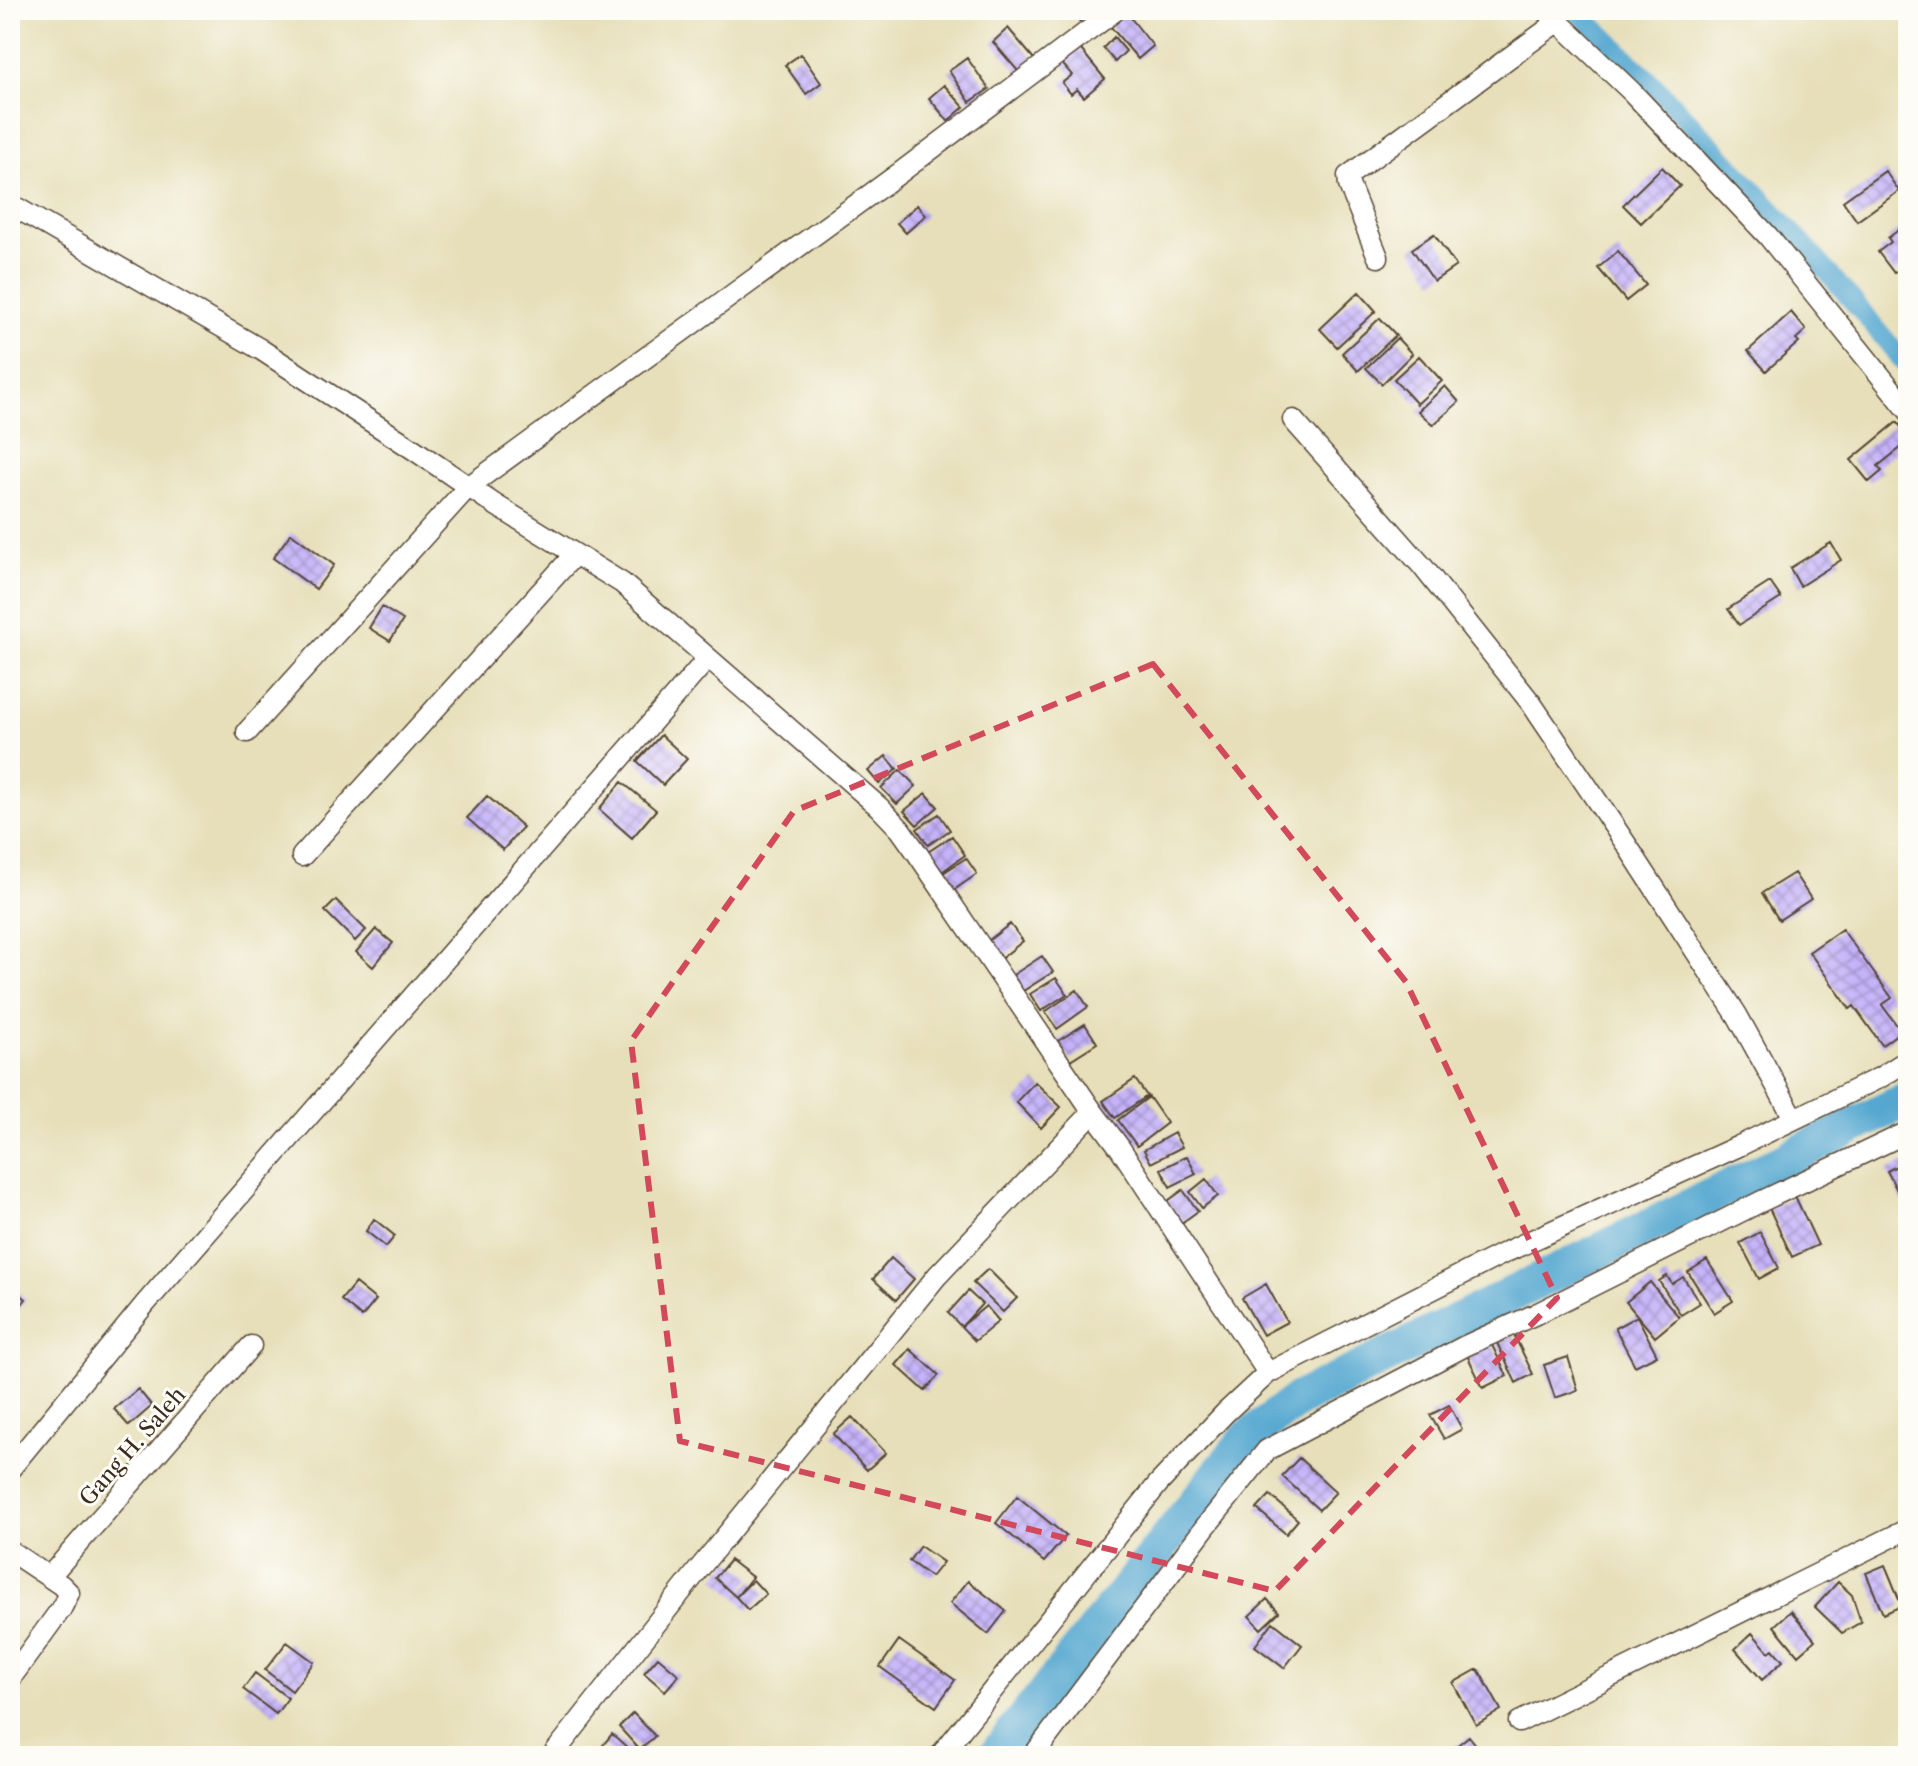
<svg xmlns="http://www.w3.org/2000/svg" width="1918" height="1766" font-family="'Libre Caslon Text',serif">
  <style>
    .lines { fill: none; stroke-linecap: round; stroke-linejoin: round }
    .canal { stroke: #55a7d0; stroke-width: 20 }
    .river { stroke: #55a7d0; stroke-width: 36 }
    .building { fill: url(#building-cross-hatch) }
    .minor-casing { stroke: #554535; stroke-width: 23 }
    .minor { stroke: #fff; stroke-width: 20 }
    .marked { fill: none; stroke: #d1495b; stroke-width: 6; stroke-dasharray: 16 10; stroke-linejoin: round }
    .labels { text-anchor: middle; stroke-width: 6; stroke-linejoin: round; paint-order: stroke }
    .street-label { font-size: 22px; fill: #3b2a1e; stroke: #fdfcf7 }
  </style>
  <defs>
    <pattern id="building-cross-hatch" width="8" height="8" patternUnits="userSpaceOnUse" patternTransform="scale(2)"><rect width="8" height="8" fill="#c5b3fa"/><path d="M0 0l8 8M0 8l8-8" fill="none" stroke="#a192ca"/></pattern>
  </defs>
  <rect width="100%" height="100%" fill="#fdfcf7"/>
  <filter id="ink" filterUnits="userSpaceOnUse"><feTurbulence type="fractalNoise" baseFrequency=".0125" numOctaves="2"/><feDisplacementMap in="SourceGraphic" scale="16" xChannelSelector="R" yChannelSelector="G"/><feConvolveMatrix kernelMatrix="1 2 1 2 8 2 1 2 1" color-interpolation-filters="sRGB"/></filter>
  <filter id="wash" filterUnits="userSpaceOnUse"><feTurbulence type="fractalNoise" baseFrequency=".006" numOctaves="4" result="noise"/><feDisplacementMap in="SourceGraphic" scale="32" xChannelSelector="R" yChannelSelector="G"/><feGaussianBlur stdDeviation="1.8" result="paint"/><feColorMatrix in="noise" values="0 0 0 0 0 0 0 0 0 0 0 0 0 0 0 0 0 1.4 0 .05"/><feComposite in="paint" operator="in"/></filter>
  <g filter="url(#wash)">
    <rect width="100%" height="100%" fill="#e7dfb9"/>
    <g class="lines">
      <path class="canal" d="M1575 10C1621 50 1664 95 1705 139 1776 212 1843 288 1908 367"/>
      <path class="river" d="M995 1756 1247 1438 1299 1399 1908 1099"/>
    </g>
    <g id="blocks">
      <path class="building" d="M1070 10H1101L1083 25Z
        M1126 12 1153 46 1138 59 1110 26Z
        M1008 28 1039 65 1024 78 993 42Z
        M1114 37 1126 51 1115 62 1103 48Z
        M1077 45 1105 79 1084 97 1077 89 1071 94 1062 83 1072 75 1059 60Z
        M801 54 821 83 806 94 785 65Z
        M967 58 989 89 970 102 949 71Z
        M944 85 964 107 948 121 929 98Z
        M1662 167 1680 186 1641 223 1623 205Z
        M1885 171 1899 191 1857 221 1843 201Z
        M917 205 926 215 906 233 897 223Z
        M1908 223V263L1894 273 1878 252 1891 242 1888 238Z
        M1434 234 1456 266 1434 281 1412 249Z
        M1618 251 1646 285 1626 301 1598 268Z
        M1359 292 1376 311 1337 347 1320 329Z
        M1791 312 1806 330 1796 339 1799 342 1766 371 1748 351Z
        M1380 318 1396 335 1358 371 1342 353Z
        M1397 338 1412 354 1382 384 1366 368Z
        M1419 356 1442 381 1417 404 1394 379Z
        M1445 386 1459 402 1433 425 1418 411Z
        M1897 422 1908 435V442L1878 466 1882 471 1869 482 1851 460Z
        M291 533 334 565 316 589 273 558Z
        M1831 543 1841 560 1800 586 1790 568Z
        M1770 582 1781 598 1739 625 1728 609Z
        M382 607 403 620 390 641 369 628Z
        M661 735 687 759 663 785 637 761Z
        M886 756 897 769 879 784 868 771Z
        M900 770 916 786 897 804 881 788Z
        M622 782 656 810 632 838 599 809Z
        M926 793 938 807 917 825 904 811Z
        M487 796 523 827 503 850 467 818Z
        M939 814 950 830 928 845 917 829Z
        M952 836 965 855 939 874 925 854Z
        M966 858 977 874 951 892 940 875Z
        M1794 873 1811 899 1779 920 1762 893Z
        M336 900 366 930 355 941 325 911Z
        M1010 924 1023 941 998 961 984 944Z
        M376 929 393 943 373 967 356 952Z
        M1842 929 1892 998 1882 1005 1901 1031 1882 1045 1854 1006 1850 1009 1809 952Z
        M1042 956 1053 972 1023 991 1013 975Z
        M1056 978 1067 994 1041 1011 1030 994Z
        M1077 990 1088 1007 1057 1029 1045 1012Z
        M1085 1024 1097 1043 1070 1060 1058 1041Z
        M1135 1079 1147 1096 1115 1118 1103 1101Z
        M1035 1082 1061 1107 1041 1128 1016 1102Z
        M1149 1097 1167 1123 1137 1146 1118 1120Z
        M1174 1133 1182 1147 1151 1163 1144 1150Z
        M1187 1156 1196 1174 1170 1187 1161 1169Z
        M1908 1160V1202L1904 1204 1887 1171Z
        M1206 1179 1218 1196 1202 1208 1190 1192Z
        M1183 1190 1198 1211 1180 1224 1165 1203Z
        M1795 1196 1818 1245 1792 1257 1769 1208Z
        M374 1219 395 1236 386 1247 366 1231Z
        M1760 1232 1779 1268 1759 1279 1740 1243Z
        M891 1258 914 1279 896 1300 873 1279Z
        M1707 1260 1733 1301 1714 1313 1688 1272Z
        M988 1269 1017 1298 1003 1312 973 1283Z
        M1667 1276 1672 1284 1683 1277 1700 1303 1681 1315 1659 1281Z
        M1650 1282 1679 1317 1655 1337 1626 1302Z
        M355 1283 376 1300 362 1317 341 1300Z
        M1266 1284 1287 1322 1263 1335 1242 1298Z
        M10 1286 26 1299 10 1319Z
        M968 1291 982 1304 962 1326 986 1306 999 1321 975 1341 948 1313Z
        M1637 1316 1657 1355 1635 1366 1615 1328Z
        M1514 1335 1533 1374 1516 1383 1497 1343Z
        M1490 1341 1507 1376 1483 1388 1466 1353Z
        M910 1349 939 1375 925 1391 896 1365Z
        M1568 1357 1578 1390 1555 1398 1544 1365Z
        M138 1389 152 1406 129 1426 114 1409Z
        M1449 1405 1462 1429 1444 1439 1430 1415Z
        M852 1417 886 1453 867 1470 833 1434Z
        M1299 1458 1336 1492 1319 1510 1282 1476Z
        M1270 1495 1298 1520 1286 1534 1257 1509Z
        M1017 1496 1066 1536 1044 1562 996 1523Z
        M920 1546 943 1562 931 1577 909 1561Z
        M730 1560 752 1577 736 1597 715 1578Z
        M1885 1565 1902 1606 1883 1614 1866 1573Z
        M753 1580 766 1594 748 1610 736 1597Z
        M968 1581 1006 1611 988 1634 950 1603Z
        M1838 1582 1852 1595 1861 1622 1842 1633 1815 1607Z
        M1267 1599 1279 1612 1261 1629 1249 1616Z
        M1791 1611 1815 1640 1798 1655 1774 1626Z
        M1273 1622 1302 1645 1284 1668 1255 1646Z
        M1752 1633 1769 1652 1773 1649 1783 1661 1762 1680 1735 1649Z
        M899 1640 955 1680 936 1707 880 1667Z
        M287 1642 314 1662 292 1691 265 1670Z
        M658 1657 679 1675 665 1691 644 1673Z
        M1478 1669 1501 1710 1476 1725 1453 1683Z
        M255 1673 288 1698 276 1714 243 1689Z
        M633 1713 655 1736 640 1750 619 1727Z
        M612 1734 637 1756H616L603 1745Z
        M1469 1736 1485 1756H1444Z"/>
    </g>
  </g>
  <g filter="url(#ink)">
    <use href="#blocks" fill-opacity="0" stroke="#554535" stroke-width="2"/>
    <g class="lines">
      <g class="minor-casing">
        <path id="minor" d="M1546 10 1632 92 1768 236 1908 410
          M10 204 260 349 413 449 494 504 622 583 879 807 900 829 915 850 1093 1112 1120 1148 1268 1373
          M1378 257 1349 185 1348 176 1559 21
          M1293 420 1423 567 1531 703 1626 844 1737 1015 1794 1118
          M247 732 468 487 901 172 1116 10
          M302 856 575 554
          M10 1469 145 1304 708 658
          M10 1551 61 1585 69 1593 61 1609 10 1679
          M49 1577 251 1346
          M1519 1722 1908 1529
          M552 1756 699 1569 937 1276 1093 1112
          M940 1756 1158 1484 1225 1413 1268 1373 1506 1252 1739 1146 1881 1077 1908 1060
          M1033 1756 1206 1526 1267 1450 1465 1346 1536 1314 1760 1202 1908 1132"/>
      </g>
      <use href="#minor" class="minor"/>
    </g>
  </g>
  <path class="marked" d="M1153 664 1406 982 1557 1298 1275 1591 680 1441 631 1041 794 811Z"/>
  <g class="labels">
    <g class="street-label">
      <text transform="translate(132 1446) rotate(-49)" y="8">Gang H. Saleh</text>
    </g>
  </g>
  <rect width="1918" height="1766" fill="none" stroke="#fdfcf7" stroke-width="40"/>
</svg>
